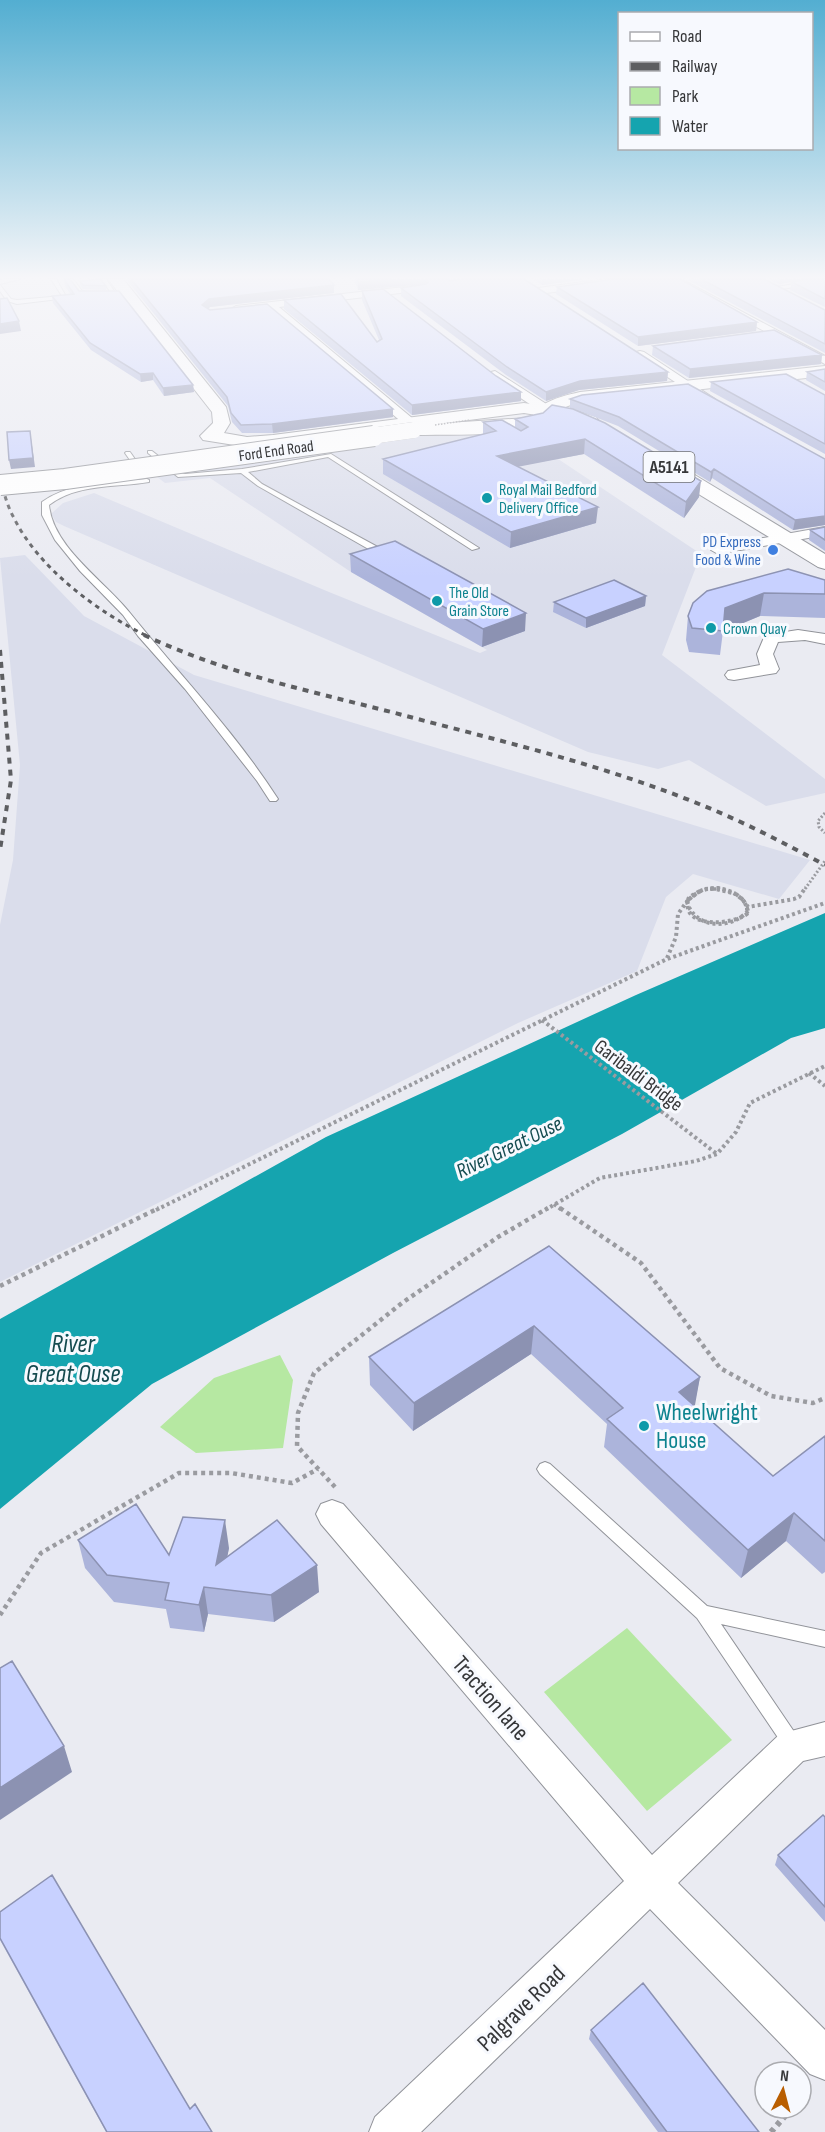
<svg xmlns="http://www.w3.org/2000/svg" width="825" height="2132" font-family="'Sofia Sans Condensed',sans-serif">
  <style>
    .built { fill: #daddeb }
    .green { fill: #b6e8a2 }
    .water { fill: #15a4af }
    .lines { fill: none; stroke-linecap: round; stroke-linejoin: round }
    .lane-casing { stroke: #919399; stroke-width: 2 }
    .street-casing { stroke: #919399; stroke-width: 2 }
    .secondary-casing { stroke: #919399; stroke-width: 2 }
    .primary-casing { stroke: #919399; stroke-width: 2 }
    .path-far3 { stroke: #9a9ba0; stroke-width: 3; stroke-dasharray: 2 2; stroke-linecap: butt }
    .path-far2 { stroke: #9a9ba0; stroke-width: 4; stroke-dasharray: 3 3; stroke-linecap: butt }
    .path-far1 { stroke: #9a9ba0; stroke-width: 4.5; stroke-dasharray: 4 4; stroke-linecap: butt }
    .path { stroke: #9a9ba0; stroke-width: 6; stroke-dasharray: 4.5 4.5; stroke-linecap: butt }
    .lane { fill: #fff; fill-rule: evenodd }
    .street { fill: #fff; fill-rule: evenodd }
    .secondary { fill: #fff; fill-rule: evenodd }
    .primary { fill: #fff; fill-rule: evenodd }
    .rail-far1 { stroke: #5d5e61; stroke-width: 3; stroke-dasharray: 4.5 4.5; stroke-linecap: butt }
    .rail { stroke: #5d5e61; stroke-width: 4; stroke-dasharray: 6 6; stroke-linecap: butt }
    .secondary-bridge-far1-casing { stroke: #919399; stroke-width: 16; stroke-linecap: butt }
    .secondary-bridge-casing { stroke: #919399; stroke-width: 22; stroke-linecap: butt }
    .path-bridge-far2 { stroke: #9a9ba0; stroke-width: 1.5; stroke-dasharray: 1.5 1.5; stroke-linecap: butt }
    .path-bridge-far1 { stroke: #9a9ba0; stroke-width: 3; stroke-dasharray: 2 2; stroke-linecap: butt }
    .path-bridge { stroke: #9a9ba0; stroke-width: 4; stroke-dasharray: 3 3; stroke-linecap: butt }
    .secondary-bridge-far1 { stroke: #fff; stroke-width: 16 }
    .secondary-bridge { stroke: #fff; stroke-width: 20 }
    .wall { fill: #acb4db }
    .shaded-wall { fill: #8c92b2 }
    .building { fill: #c8d1ff; stroke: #8c92b2; stroke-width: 1.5 }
    .culture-dot { fill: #0f9aa8; stroke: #f7f9fe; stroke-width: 2 }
    .shop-dot { fill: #3f7fe0; stroke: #f7f9fe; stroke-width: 2 }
    .labels { text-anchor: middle; stroke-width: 6; stroke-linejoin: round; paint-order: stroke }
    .far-street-label { font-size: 16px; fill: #363739; stroke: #f7f9fe }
    .far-culture-label { font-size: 16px; fill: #0d838f; stroke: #f7f9fe; text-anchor: start }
    .far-shop-label { font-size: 16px; fill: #366cbe; stroke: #f7f9fe; text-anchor: end }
    .shield { fill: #f7f9fe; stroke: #707174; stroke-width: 1.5 }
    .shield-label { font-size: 18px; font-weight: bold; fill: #363739 }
    .street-label { font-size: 20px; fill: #363739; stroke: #f7f9fe }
    .water-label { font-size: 21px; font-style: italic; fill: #154b50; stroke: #f7f9fe }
    .near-culture-label { font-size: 24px; fill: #0d838f; stroke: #f7f9fe; text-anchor: start }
    .near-street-label { font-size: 24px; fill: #363739; stroke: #f7f9fe }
    .near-water-label { font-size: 26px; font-style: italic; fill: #154b50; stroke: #f7f9fe }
  </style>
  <rect width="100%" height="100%" fill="#eaebf2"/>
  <path class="built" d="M519 433 701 554 662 655 825 779V793L766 806 689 760 658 769 588 752 64 526 56 522 51 514 63 503 94 493 329 592 480 653 487 650 351 572 210 478 165 483 148 470 421 434Z
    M25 555 84 616 194 675 810 860 779 899 693 874 666 897 637 971 518 1023 0 1282V925L13 860 20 765 0 558Z"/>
  <path class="green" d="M280 1355 293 1380 283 1448 196 1453 160 1427 214 1378Z
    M627 1628 732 1740 647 1811 544 1692Z"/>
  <path class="water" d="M825 913V1028L791 1038 622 1134 393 1253 152 1384 0 1509V1319L326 1137 636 995Z"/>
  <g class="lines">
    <g class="lane-casing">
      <path id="lane" d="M7 279H20L0 284V280Z
        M51 279H56L67 298 17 304 7 301 0 291V285L11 299 17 300 62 296Z
        M69 279H73L82 291 91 293 78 294Z
        M101 279H106L116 294H112Z
        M806 282 808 285 774 290 771 288Z
        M148 451H152L180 473 185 474 242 469 331 454 479 548 472 550 328 457 248 472 262 484 385 551V555H379L258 486 241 473 178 477 148 453Z
        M126 452H130L144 472 143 473H139L125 453Z
        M147 479 149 480V482C115 488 78 483 49 505 53 548 105 581 130 613 179 674 235 732 278 799L276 801H270L257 781 185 689 138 636 123 615 80 571 55 540 42 515V502C72 481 112 482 147 479Z
        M545 1462 550 1464 707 1606 825 1631V1647L721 1624 799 1739 802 1745 799 1751 793 1754 787 1751 697 1618 540 1474 537 1469 540 1464Z"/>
    </g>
    <g class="street-casing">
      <path id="street" d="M607 279H639L634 282 538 294 533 291 538 288Z
        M668 279H681L825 356V364Z
        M422 285 426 286V290L279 307 412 418 414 421 408 425 404 424 268 309 236 312 231 309 236 306Z
        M640 351 644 352 715 399 709 403 705 402 636 356V352Z
        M495 371 551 407 553 410 551 413H543L491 378V372Z
        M825 527V535L718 554 711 550 718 546Z
        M798 630 825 634V644L805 640 778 642 773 654 779 669 776 673 734 680 728 679 725 675 728 671 760 665 757 654 765 635Z
        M332 1500 343 1504 652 1855 780 1734 825 1722V1756L803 1761 678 1883 825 2030V2080L810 2074 650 1909 421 2132H369L375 2117 624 1881 321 1524 316 1514 321 1504Z"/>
    </g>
    <g class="secondary-casing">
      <path id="secondary" d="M825 366V376L581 402C572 404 564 407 556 412 549 417 547 424 538 426 505 437 450 434 414 435L408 434 405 430 408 426 414 425 528 418C535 415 537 409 543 405 554 398 567 395 580 392Z"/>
    </g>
    <g class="primary-casing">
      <path id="primary" d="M108 279H123L226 407 230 423 224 433 247 437 273 435 524 403 577 411 596 417 599 421 596 425 590 426 573 421 524 413 273 445 247 447 203 440 200 436 213 423 212 412Z
        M663 458 670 460 825 554V569L818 567 656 468 654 464 656 460Z"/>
    </g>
    <path class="path-far3" d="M825 813 818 821 819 827 825 833
      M706 889H722
      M710 889H718"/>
    <path class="path-far2" d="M705 889 718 888 736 894
      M705 889H716L736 894
      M700 891 705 889
      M700 891 705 889
      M736 894 741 898
      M736 894 741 898
      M741 898 743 900
      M741 898 743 900
      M688 900C682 929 732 925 747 914V908
      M688 900 689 897 700 891
      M688 900 700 891
      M743 900 745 903
      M743 900 745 903
      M745 903 747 908
      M745 903 747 908
      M747 908 748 911
      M667 958 676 937 678 914 688 900
      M542 1020 717 1154
      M809 1073 825 1086
      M554 1204 562 1210
      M156 1210 667 959 825 903
      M545 1210 600 1178 696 1161 717 1154 736 1132 750 1103 825 1066"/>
    <path class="path-far1" d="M560 1208 641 1263 720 1368 771 1396 813 1403 825 1398
      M0 1286 159 1208
      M335 1487 297 1446 298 1413 314 1373 402 1303 498 1237 548 1208
      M0 1615 41 1553 179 1473H231L292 1483 318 1469"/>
    <path class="path" d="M801 2098 808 2090
      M771 2132 792 2108"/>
    <use href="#lane" class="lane"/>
    <use href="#street" class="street"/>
    <use href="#secondary" class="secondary"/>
    <use href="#primary" class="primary"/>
    <path class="rail-far1" d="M0 479C4 492 7 506 14 518 39 569 98 612 147 636"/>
    <path class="rail" d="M144 635C224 673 310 691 395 713 496 740 601 764 699 804 742 821 784 843 825 865
      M0 650 11 780 0 850"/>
    <g class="secondary-bridge-far1-casing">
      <path id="secondary-bridge-far1" d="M364 437 414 430"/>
    </g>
    <g class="secondary-bridge-casing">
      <path id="secondary-bridge" d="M0 485 65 479 374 436"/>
    </g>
    <path class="path-bridge-far2" d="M435 425 470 420"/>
    <path class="path-bridge-far1" d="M706 889H722
      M805 889 825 861"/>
    <path class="path-bridge" d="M748 911C731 930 695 929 687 902 703 881 735 885 748 907L794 899 799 897 806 887"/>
    <use href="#secondary-bridge-far1" class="secondary-bridge-far1"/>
    <use href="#secondary-bridge" class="secondary-bridge"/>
  </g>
  <path class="wall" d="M64 279 79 291 193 385 194 392 164 396 153 380 141 382 91 350 53 303 52 296 71 295 65 286Z
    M126 279H329L334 293 210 307 208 309 393 417 273 433H242L232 422 228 406Z
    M354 279H524L668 372 667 381 579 390 546 401 506 375 401 296V288L427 284 358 290Z
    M533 279H586L542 285Z
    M686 279H764L825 310V353Z
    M769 279H825V307L790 290 792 282 779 284Z
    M80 281 106 286V290L83 289 80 285Z
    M557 287 757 322 756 331 638 346 556 294Z
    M362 291 521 392V401L412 415 284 309V300L377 342 379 340 362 300Z
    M653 346 822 355 821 364 689 378 652 355Z
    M825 369V391L806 380 807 372Z
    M711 382 825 395V454L710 391Z
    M570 399 825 459V525L793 530 712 478 710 482 618 426 574 409 699 497 684 518 584 454 518 466 596 523 510 548 383 474V459L483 434V422L515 427V419L573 409 570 408Z
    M825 527V551L809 540 810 530Z
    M350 554 525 631 482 647 351 572Z
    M825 580V618L760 616 723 631 720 655 689 652 686 640 688 616 693 603Z
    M646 596 645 606 586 628 553 612 554 602Z
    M549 1246 700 1377 694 1406 773 1476 825 1436V1572L822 1574 786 1541 741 1578 604 1447 607 1424 531 1354 413 1431 370 1385 369 1357Z
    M78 1540 169 1555 229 1548 227 1557 319 1592 274 1622 208 1614 204 1632 170 1628 166 1609 114 1602 85 1568Z
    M825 1817V1922L775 1865 778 1855Z
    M0 1912 190 2109 212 2132H106L0 1940Z
    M591 2030 759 2132H658L589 2039Z"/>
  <path class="shaded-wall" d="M391 279H427V284L358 290V282Z
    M542 279H586L542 285Z
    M780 279H807L779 284Z
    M334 285V293L210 307 203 313 202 305 209 299Z
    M19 321 21 331 0 334V324Z
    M757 322 756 331 638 346V337Z
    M822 355 821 364 689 378 690 369Z
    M668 372 667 381 579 390 546 401V392L580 381Z
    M153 373V380L141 382 140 374Z
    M193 385 194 392 164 396 163 388Z
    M521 392V401L412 415V405Z
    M393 409V417L273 433 272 424Z
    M30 431 35 467 11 469 9 460Z
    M585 439 584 454 497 471V456Z
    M714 469 712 478 710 482 711 472Z
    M701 481 699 497 684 518 686 502Z
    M598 507 596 523 510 548 511 532Z
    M825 516V525L793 530 795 520Z
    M764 593 760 616 722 632 725 608Z
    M646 596 645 606 586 628V618Z
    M526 613 525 631 482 647 483 629Z
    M534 1326 531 1354 413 1431 414 1403Z
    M700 1377 695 1405 674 1420 679 1392Z
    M794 1513 786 1541 741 1578 748 1550Z
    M225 1520 229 1548 221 1589 216 1565Z
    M317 1565 319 1592 274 1622 271 1595Z
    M204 1587 208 1614 204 1632 199 1605Z
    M64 1746 72 1772 0 1820V1788Z"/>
  <path class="building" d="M64 279H70L79 291H119L193 385 163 388 153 373 140 374 90 343 52 296 74 294Z
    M100 279 106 286 83 285 80 281Z
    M131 279H329L334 285 209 299 202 305 210 310 267 304 393 409 272 424 241 425 231 413 227 397Z
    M357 279H391L358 282Z
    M427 279H448L450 281 462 279H524L668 372 580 381 546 392 507 367 401 288 426 284 428 282Z
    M614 279H680L757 322 638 337 557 287Z
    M701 279H764L825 310V344Z
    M805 279H825V299L792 282Z
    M383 289 496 376 521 392 412 405 284 300 341 294 377 342 382 339 362 291Z
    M7 298 19 321 0 324V299Z
    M774 330 822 355 690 369 653 346Z
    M825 369V382L807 372Z
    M786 374 825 395V444L711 382Z
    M688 384 825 459V516L795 520 714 469 711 472 619 417 570 399 582 395Z
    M552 405 573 409 605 423 701 481 686 502 585 439 497 456 598 507 511 532 383 459 496 431 483 422 502 420 521 431 528 427 515 419 543 413Z
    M30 431 33 458 9 460 7 432Z
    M825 527V540L810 530Z
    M395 541 526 613 483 629 350 554Z
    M788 569 825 580V594L764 593 725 608 723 631 692 628 688 616 693 603 707 591Z
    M614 580 646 596 586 618 554 602Z
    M549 1246 700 1377 679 1392 773 1476 825 1436V1541L794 1513 748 1550 607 1419 623 1408 534 1326 414 1403 369 1357Z
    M136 1504 169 1555 183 1517 225 1520 216 1565 277 1520 317 1565 271 1595 204 1587 199 1605 165 1600 169 1583 107 1575 78 1540Z
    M12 1661 64 1746 0 1788V1668Z
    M823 1815 825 1817V1907L778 1855Z
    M52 1875 190 2109 195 2104 212 2132H107L0 1938V1912Z
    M643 1983 759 2132H667L591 2030Z"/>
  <linearGradient id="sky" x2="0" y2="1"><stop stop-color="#53aed1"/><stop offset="0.48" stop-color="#f6f6f9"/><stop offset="1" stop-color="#f6f6f9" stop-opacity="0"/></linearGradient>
  <rect width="825" height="578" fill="url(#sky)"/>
  <g class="culture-dot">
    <circle cx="487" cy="498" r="6"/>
    <circle cx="437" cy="601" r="6"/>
    <circle cx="711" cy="628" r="6"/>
    <circle cx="644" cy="1426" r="6"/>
  </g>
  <circle class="shop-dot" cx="773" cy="550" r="6"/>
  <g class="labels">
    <g class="far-street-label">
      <text transform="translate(276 450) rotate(-8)" y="6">Ford End Road</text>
    </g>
    <g class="far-culture-label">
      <text x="499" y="495">Royal Mail Bedford<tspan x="499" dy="18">Delivery Office</tspan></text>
      <text x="449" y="598">The Old<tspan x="449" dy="18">Grain Store</tspan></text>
      <text x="723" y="634">Crown Quay</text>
    </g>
    <g class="far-shop-label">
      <text x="761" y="547">PD Express<tspan x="761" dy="18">Food &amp; Wine</tspan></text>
    </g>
    <rect class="shield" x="643.5" y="452" width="51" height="30" rx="4.5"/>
    <g class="shield-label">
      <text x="669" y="473">A5141</text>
    </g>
    <g class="street-label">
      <text transform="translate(639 1075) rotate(37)" y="7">Garibaldi Bridge</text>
    </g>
    <g class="water-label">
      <text transform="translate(509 1147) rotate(-26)" y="7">River Great Ouse</text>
    </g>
    <g class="near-culture-label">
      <text x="656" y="1420">Wheelwright<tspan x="656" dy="28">House</tspan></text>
    </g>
    <g class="near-street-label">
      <text transform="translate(491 1698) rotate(49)" y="8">Traction lane</text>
      <text transform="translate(521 2008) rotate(-44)" y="8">Palgrave Road</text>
    </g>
    <g class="near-water-label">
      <text x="73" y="1352">River<tspan x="73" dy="30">Great Ouse</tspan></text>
    </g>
  </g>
  <rect x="618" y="12" width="195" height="138" fill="#f7f9fe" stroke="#aaabaf" stroke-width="1.5"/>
  <rect x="630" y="32" width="30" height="9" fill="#ffffff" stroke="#aaabaf" stroke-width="1.5"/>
  <text x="672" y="42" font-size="18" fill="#363739">Road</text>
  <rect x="630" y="62" width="30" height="9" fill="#5d5e61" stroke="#aaabaf" stroke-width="1.5"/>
  <text x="672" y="72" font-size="18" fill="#363739">Railway</text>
  <rect x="630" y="87" width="30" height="18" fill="#b6e8a2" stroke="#aaabaf" stroke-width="1.5"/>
  <text x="672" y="102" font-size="18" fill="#363739">Park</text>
  <rect x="630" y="117" width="30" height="18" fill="#15a4af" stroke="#aaabaf" stroke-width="1.5"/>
  <text x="672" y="132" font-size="18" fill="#363739">Water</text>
  <g transform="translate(783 2090) rotate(6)"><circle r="28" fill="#f7f9fe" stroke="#aaabaf" stroke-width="1.5"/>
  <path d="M0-4.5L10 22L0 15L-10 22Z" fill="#b95e00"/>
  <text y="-9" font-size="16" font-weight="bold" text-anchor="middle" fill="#363739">N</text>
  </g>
</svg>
